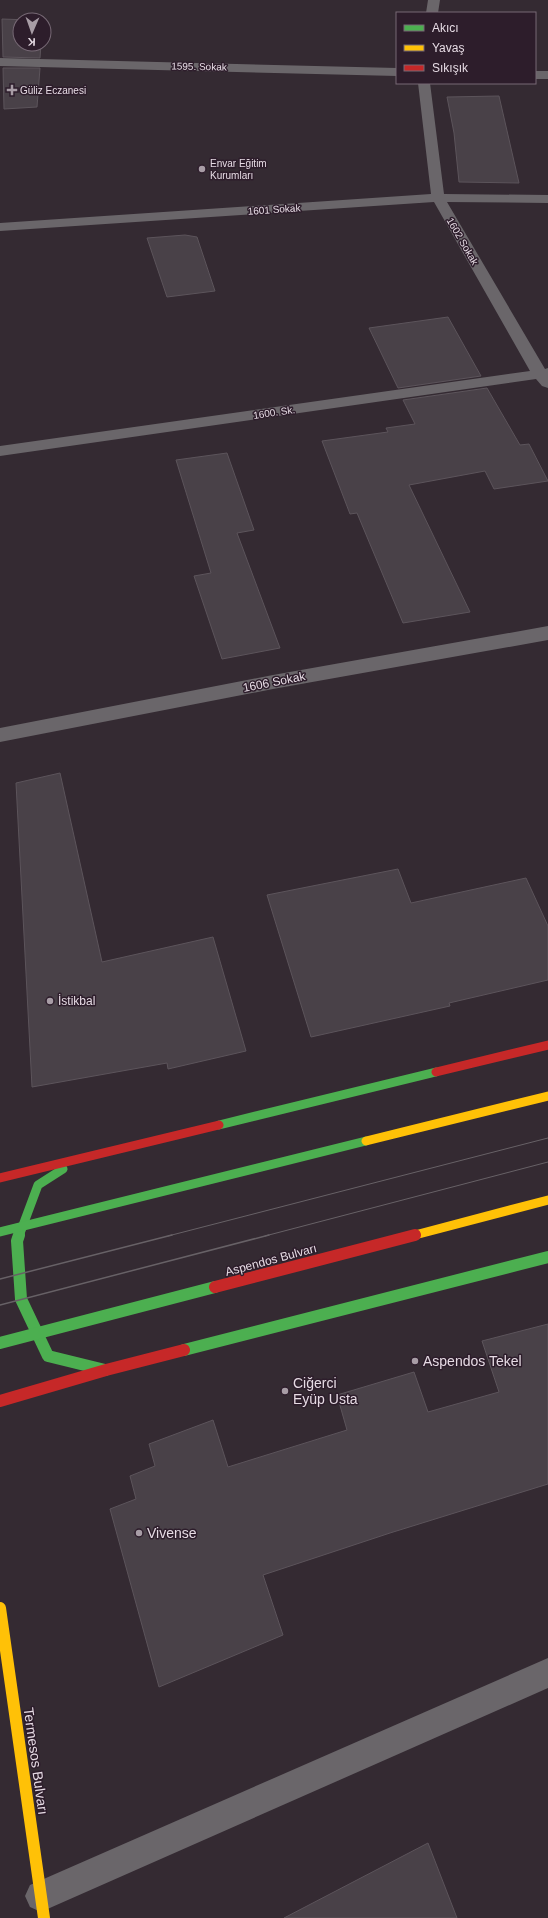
<svg xmlns="http://www.w3.org/2000/svg" width="548" height="1918" font-family="Arial,sans-serif">
  <style>
    .building { fill: #494148; stroke: #5c545b }
    .lines { fill: none; stroke-linecap: round; stroke-linejoin: round }
    .street { fill: #6a666a; fill-rule: evenodd }
    .fast-far1 { stroke: #4caf50; stroke-width: 9 }
    .fast { stroke: #4caf50; stroke-width: 12 }
    .slow { stroke: #ffc107; stroke-width: 12 }
    .jam-far1 { stroke: #c62828; stroke-width: 9 }
    .jam { stroke: #c62828; stroke-width: 12 }
    .tram-far1 { stroke: #676166; stroke-width: 1 }
    .tram { stroke: #676166; stroke-width: 1.5 }
    .fast-bridge-far1 { stroke: #4caf50; stroke-width: 9 }
    .fast-bridge { stroke: #4caf50; stroke-width: 12 }
    .slow-bridge { stroke: #ffc107; stroke-width: 9 }
    .jam-bridge-far1 { stroke: #c62828; stroke-width: 9 }
    .jam-bridge { stroke: #c62828; stroke-width: 12 }
    .poi-dot { fill: #a89da6; stroke: #2d1d2b; stroke-width: 1.5 }
    .labels { text-anchor: middle; stroke-width: 3; stroke-linejoin: round; paint-order: stroke }
    .far-street-label { font-size: 10px; fill: #e6dbe4; stroke: #2d1d2b }
    .far-poi-label { font-size: 10px; fill: #e6dbe4; stroke: #2d1d2b; text-anchor: start }
    .street-label { font-size: 12px; fill: #e6dbe4; stroke: #2d1d2b }
    .poi-label { font-size: 12px; fill: #e6dbe4; stroke: #2d1d2b; text-anchor: start }
    .near-poi-label { font-size: 14px; fill: #e6dbe4; stroke: #2d1d2b; text-anchor: start }
    .near-street-label { font-size: 14px; fill: #e6dbe4; stroke: #2d1d2b }
  </style>
  <rect width="100%" height="100%" fill="#342a32"/>
  <path class="building" d="M2 19 30 20H20V44H41L40 58 3 57Z
    M3 68H40L37 107 4 109Z
    M499 96 519 183 459 182 454 133 447 97Z
    M185 235 197 237 215 291 167 297 147 238Z
    M448 317 481 376 398 388 369 328Z
    M487 388 520 445 529 444 548 481 494 489 485 471 409 485 470 612 403 623 357 513 350 514 322 441 388 432 386 428 415 424 403 400Z
    M227 453 254 530 237 533 280 648 222 659 194 576 211 573 176 460Z
    M60 773 102 962 213 937 246 1051 168 1069 167 1063 32 1087 16 783Z
    M398 869 411 903 526 878 548 926V980L449 1003 450 1006 311 1037 267 895Z
    M548 1324V1484L390 1533 263 1575 283 1635 159 1687 110 1509 136 1499 130 1476 155 1466 149 1444 213 1420 228 1467 347 1430 337 1395 414 1372 428 1412 499 1392 482 1341Z
    M428 1843 457 1918H284Z"/>
  <g class="lines">
    <path class="street" d="M428 0H440L438 13H426Z
      M0 58 397 68V76L0 66Z
      M535 71H548V79H535Z
      M418 83H430L444 194 548 195V203L447 202 545 369 548 368V388L542 386 536 379 0 456V446L530 371 434 202 0 231V223L431 194Z
      M548 626V640L273 689 0 742V728L273 675Z
      M548 1658V1688L52 1907 41 1912 30 1907 25 1896 30 1885Z"/>
    <path class="fast-far1" d="M219 1125 436 1072
      M19 1236 38 1185 63 1169"/>
    <path class="fast" d="M19 1235 17 1241 21 1299 48 1356 105 1370
      M184 1350 548 1257"/>
    <path class="slow" d="M0 1608 44 1918"/>
    <path class="jam-far1" d="M436 1072 548 1045
      M0 1178 219 1125"/>
    <path class="jam" d="M0 1401 106 1370 184 1350"/>
    <path class="tram-far1" d="M168 1236 548 1138
      M265 1236 548 1162"/>
    <path class="tram" d="M0 1279 172 1235
      M0 1305 269 1235"/>
    <path class="fast-bridge-far1" d="M0 1232 366 1141"/>
    <path class="fast-bridge" d="M0 1343 215 1287"/>
    <path class="slow-bridge" d="M366 1141 548 1096
      M415 1235 548 1200"/>
    <path class="jam-bridge-far1" d="M412 1236 415 1235"/>
    <path class="jam-bridge" d="M215 1287 415 1235"/>
  </g>
  <g class="poi-dot">
    <path d="M10 84h4v4h4v4h-4v4h-4v-4h-4v-4h4z"/>
    <circle cx="202" cy="169" r="4"/>
    <circle cx="50" cy="1001" r="4"/>
    <circle cx="415" cy="1361" r="4"/>
    <circle cx="285" cy="1391" r="4"/>
    <circle cx="139" cy="1533" r="4"/>
  </g>
  <g class="labels">
    <g class="far-street-label">
      <text transform="translate(199 66) rotate(1)" y="4">1595. Sokak</text>
      <text transform="translate(274 209) rotate(-4)" y="4">1601 Sokak</text>
      <text transform="translate(463 241) rotate(60)" y="4">1602 Sokak</text>
      <text transform="translate(274 412) rotate(-8)" y="4">1600. Sk.</text>
    </g>
    <g class="far-poi-label">
      <text x="20" y="94">Güliz Eczanesi</text>
      <text x="210" y="167">Envar Eğitim<tspan x="210" dy="12">Kurumları</tspan></text>
    </g>
    <g class="street-label">
      <text transform="translate(274 682) rotate(-11)" y="4">1606 Sokak</text>
      <text transform="translate(271 1260) rotate(-15)" y="4">Aspendos Bulvarı</text>
    </g>
    <g class="poi-label">
      <text x="58" y="1005">İstikbal</text>
    </g>
    <g class="near-poi-label">
      <text x="423" y="1366">Aspendos Tekel</text>
      <text x="293" y="1388">Ciğerci<tspan x="293" dy="16">Eyüp Usta</tspan></text>
      <text x="147" y="1538">Vivense</text>
    </g>
    <g class="near-street-label">
      <text transform="translate(36 1761) rotate(82)" y="5">Termesos Bulvarı</text>
    </g>
  </g>
  <rect x="396" y="12" width="140" height="72" fill="#2d1d2b" stroke="#776975"/>
  <rect x="404" y="25" width="20" height="6" fill="#4caf50" stroke="#776975"/>
  <text x="432" y="32" font-size="12" fill="#e6dbe4">Akıcı</text>
  <rect x="404" y="45" width="20" height="6" fill="#ffc107" stroke="#776975"/>
  <text x="432" y="52" font-size="12" fill="#e6dbe4">Yavaş</text>
  <rect x="404" y="65" width="20" height="6" fill="#c62828" stroke="#776975"/>
  <text x="432" y="72" font-size="12" fill="#e6dbe4">Sıkışık</text>
  <g transform="translate(32 32) rotate(182)"><circle r="19" fill="#2d1d2b" stroke="#776975"/>
  <path d="M0-3L7 15L0 10L-7 15Z" fill="#a89da6"/>
  <text y="-6" font-size="11" font-weight="bold" text-anchor="middle" fill="#e6dbe4">K</text>
  </g>
</svg>
